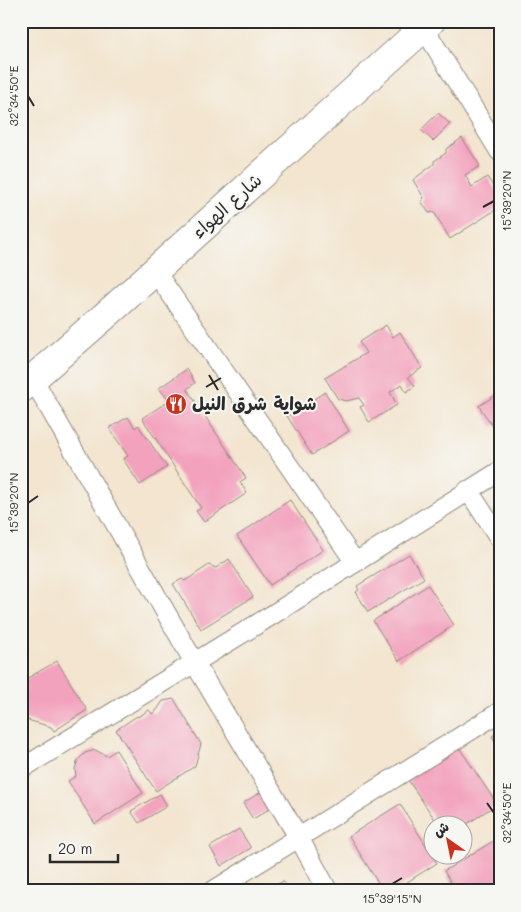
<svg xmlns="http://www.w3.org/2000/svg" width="521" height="912" font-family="Mali,'Playpen Sans Arabic',sans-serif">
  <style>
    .building { fill: #f3a2bd }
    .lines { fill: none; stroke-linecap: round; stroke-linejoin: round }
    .street-casing { stroke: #8f887d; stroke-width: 21 }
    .secondary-casing { stroke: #8f887d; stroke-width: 30 }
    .street { stroke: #fff; stroke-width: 19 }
    .secondary { stroke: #fff; stroke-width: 28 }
    .ticks { fill: none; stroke: #2b2b2b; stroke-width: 2 }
    .labels { text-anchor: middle; stroke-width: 4; stroke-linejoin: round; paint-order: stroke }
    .street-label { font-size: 18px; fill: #2b2b2b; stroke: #f6f6f2 }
    .poi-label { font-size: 18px; font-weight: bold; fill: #2b2b2b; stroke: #f6f6f2; text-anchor: start }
    .neatline { fill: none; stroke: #2b2b2b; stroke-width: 2 }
    .ticks-label { font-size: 12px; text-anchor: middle; fill: #2b2b2b }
  </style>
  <rect width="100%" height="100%" fill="#f6f6f2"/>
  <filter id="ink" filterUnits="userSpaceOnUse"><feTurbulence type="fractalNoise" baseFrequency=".02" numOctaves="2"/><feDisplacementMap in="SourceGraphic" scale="10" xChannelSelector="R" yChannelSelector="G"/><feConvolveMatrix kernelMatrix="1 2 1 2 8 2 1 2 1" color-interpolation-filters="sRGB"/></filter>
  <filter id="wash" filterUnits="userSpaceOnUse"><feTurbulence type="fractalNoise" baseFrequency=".0096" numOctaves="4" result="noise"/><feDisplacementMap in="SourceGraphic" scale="20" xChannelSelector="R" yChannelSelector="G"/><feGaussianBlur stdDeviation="1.12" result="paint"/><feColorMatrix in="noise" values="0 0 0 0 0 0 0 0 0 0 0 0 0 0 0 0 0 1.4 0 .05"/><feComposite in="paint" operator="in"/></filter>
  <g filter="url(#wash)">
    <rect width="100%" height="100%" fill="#f3e5cf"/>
    <g id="blocks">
      <path class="building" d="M438 113 450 124 433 141 421 130Z
        M462 138 480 166 465 175 472 187 487 177 500 196V207L450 239 434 212 429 213 421 201 424 198 413 180 434 164V161L446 153V149Z
        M386 325 393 337 400 332 422 368 408 377 415 386 406 392 402 384 390 392 397 405 369 422 360 407 364 405 359 398 346 401 338 399 325 378 366 353 359 342Z
        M187 369 195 383 187 389 246 478 240 482 247 493 204 522 196 511 201 508 142 418 169 401 159 388Z
        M325 392 349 431 312 455 287 416Z
        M497 394 500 398V422L493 427 479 406Z
        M128 417 135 428 138 425 167 467 140 485 123 459 128 456 109 428Z
        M290 500 323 550 270 585 237 536Z
        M409 554 424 578 368 612 356 592 359 590 357 586Z
        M229 559 253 597 201 629 173 584 182 579 185 581 209 565 216 568Z
        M428 585 454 625 399 661 373 621Z
        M21 640 28 650 21 655Z
        M57 661 87 710 54 731 51 727 21 718V682Z
        M174 699 201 744 195 766 156 791 116 730 137 716 138 717 149 710 152 714 157 710 163 701Z
        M500 731V749L492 736Z
        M456 743 497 804 464 826V824H438L406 777Z
        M95 750 107 756 116 750 143 793 95 824 68 781 76 776 75 769 78 760 85 753Z
        M264 790 274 806 253 819 243 803Z
        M160 794 167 806 139 823 131 811Z
        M400 804 437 863 393 891H383L349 836Z
        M239 829 251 848 221 866 210 847Z
        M500 837V891H456L444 871Z
        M283 881 289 891H266Z"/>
    </g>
  </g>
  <g filter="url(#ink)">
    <use href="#blocks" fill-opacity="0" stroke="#8f887d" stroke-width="1"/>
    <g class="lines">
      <g class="street-casing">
        <path id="street" d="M424 28 500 152
          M155 271 355 562
          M33 379 194 662 299 838 328 891
          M468 490 500 539
          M21 769 272 615 500 471
          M213 891 500 712"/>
      </g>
      <g class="secondary-casing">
        <path id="secondary" d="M21 389 115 307 431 21"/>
      </g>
      <use href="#street" class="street"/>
      <use href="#secondary" class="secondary"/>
    </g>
  </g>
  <path class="ticks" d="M28 96 34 106M483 207 494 201M209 375 218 390M206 387 221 378M28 503 38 496M487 803 494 813M392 884 402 878"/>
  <defs>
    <g id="restaurant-disc" transform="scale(1.125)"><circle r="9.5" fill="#c8321e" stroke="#f6f6f2"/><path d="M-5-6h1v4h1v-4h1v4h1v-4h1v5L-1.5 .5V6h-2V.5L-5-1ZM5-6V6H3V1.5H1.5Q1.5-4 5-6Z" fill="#fff"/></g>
  </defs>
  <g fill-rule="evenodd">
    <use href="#restaurant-disc" x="176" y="404"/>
  </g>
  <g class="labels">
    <g class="street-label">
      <text transform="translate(227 206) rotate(-42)" y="6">شارع الهواء</text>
    </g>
    <g class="poi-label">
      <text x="192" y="410">شواية شرق النيل</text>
    </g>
  </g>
  <rect width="521" height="912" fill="none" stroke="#f6f6f2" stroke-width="55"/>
  <g transform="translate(448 840) rotate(327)"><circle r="24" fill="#f6f6f2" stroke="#a5a5a2"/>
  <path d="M0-4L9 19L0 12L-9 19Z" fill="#c8321e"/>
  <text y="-8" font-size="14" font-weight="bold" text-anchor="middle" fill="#2b2b2b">ش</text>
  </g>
  <path d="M50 854v8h68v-8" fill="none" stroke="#2b2b2b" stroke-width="2.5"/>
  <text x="58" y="854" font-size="15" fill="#2b2b2b" stroke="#f6f6f2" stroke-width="4" paint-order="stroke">20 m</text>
  <rect x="28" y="28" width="466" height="856" class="neatline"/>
  <g class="ticks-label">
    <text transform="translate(14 96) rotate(-90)" y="4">32°34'50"E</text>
    <text transform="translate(507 201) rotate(-90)" y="4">15°39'20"N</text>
    <text transform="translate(14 503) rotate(-90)" y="4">15°39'20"N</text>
    <text transform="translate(507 813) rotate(-90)" y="4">32°34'50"E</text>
    <text x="392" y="903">15°39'15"N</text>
  </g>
</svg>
